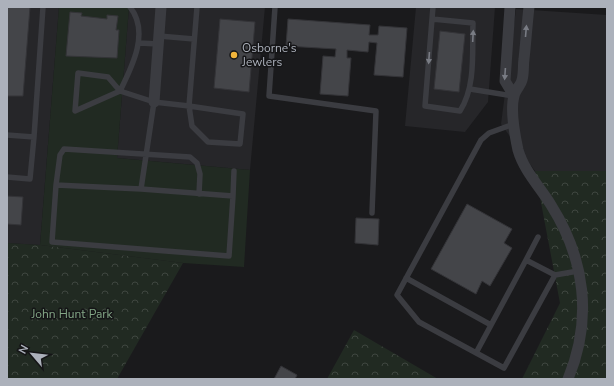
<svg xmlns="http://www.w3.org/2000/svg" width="614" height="386" font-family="'Nunito Sans',sans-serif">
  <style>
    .built { fill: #262629 }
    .grass { fill: #212a22 }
    .park { fill: url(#park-crowns) }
    .building { fill: #444549; stroke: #343438 }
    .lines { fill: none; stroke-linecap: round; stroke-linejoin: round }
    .lane { stroke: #3b3c41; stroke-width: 5.5 }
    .street { stroke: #3b3c41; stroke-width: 11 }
    .oneway { fill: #797c84 }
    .poi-dot { fill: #f2b53b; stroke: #151517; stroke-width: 1.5 }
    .labels { text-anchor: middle; stroke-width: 3; stroke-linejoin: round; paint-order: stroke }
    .poi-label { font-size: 12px; fill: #acb1bb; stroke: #151517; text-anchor: start }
    .park-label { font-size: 12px; fill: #83a686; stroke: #151517 }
  </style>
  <defs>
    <pattern id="park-crowns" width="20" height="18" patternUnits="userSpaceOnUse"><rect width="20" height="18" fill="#212a22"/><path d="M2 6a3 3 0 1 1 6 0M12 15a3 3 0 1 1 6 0" fill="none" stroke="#3f4640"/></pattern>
  </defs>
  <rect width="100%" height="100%" fill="#1a1a1c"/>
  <path class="built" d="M7 7H59L40 245 7 243Z
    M129 7H265L250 170 117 158Z
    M416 7H495L488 102 465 132 405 126Z
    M516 9 607 15V171H535L501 124Z"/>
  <path class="grass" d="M59 7H129L117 158 250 170 244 267 183 263 40 245Z"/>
  <path class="park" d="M535 171H607V379H522L560 303Z
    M7 243 40 245 183 263 117 379H7Z
    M354 330 438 379H327Z"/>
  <path class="building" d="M7 7H30L23 96H7Z
    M70 12 82 13 81 16 107 19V15L118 16 116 30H119L117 58 66 56Z
    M220 19 255 22 249 92 214 88Z
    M288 19 370 25 369 35H378L379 26 407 28 403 77 374 75 377 43 369 42 368 52 347 50V58H351L348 96 320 94 323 56 335 57 336 49 286 46Z
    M440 31 465 34 459 92 434 89Z
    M7 196 23 197 21 225 7 224Z
    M467 204 512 229 504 243 512 248 490 286 482 281 476 294 431 269Z
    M356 218 379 219 378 245 355 243Z
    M281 366 297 375 295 379H274Z"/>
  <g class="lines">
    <path class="lane" d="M130 7C150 32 132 67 120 91L75 111 78 73 108 77 120 91 154 102 189 106 197 7
      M275 7 269 96 376 111 372 213
      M432 19 473 23C472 52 476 86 460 111L425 106 432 19 433 7
      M159 36 194 39
      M139 43 159 44
      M470 89 513 96
      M189 106 243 114 240 144 208 142 192 126Z
      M7 135 34 137 43 7
      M7 177 30 179 34 137
      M56 185 60 155 64 149 190 157 197 163 200 174 199 194
      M141 189 233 196 229 256 52 242 56 185 141 189 154 102
      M233 196 234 171
      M526 260 538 237
      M555 275 578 271
      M406 278 491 325
      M476 353 526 260 555 275 504 368 419 322 397 295 481 140 489 133 514 124"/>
    <path class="street" d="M510 7 505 81 514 96
      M529 7C527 24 526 41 524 59 523 65 524 73 522 80 521 85 515 90 514 96 510 110 515 136 518 150 524 171 540 187 551 205 585 259 593 319 568 379
      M154 102 161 7"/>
  </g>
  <defs><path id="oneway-solid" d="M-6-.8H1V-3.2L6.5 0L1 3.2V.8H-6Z"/></defs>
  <g class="oneway">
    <use href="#oneway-solid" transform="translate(526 31) rotate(-85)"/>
    <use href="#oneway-solid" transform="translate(473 36) rotate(-87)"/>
    <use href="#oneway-solid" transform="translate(429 58) rotate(94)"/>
    <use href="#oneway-solid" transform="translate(505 74) rotate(94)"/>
  </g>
  <circle class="poi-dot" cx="234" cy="55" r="4"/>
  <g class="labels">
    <g class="poi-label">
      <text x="242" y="52">Osborne's<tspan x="242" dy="14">Jewlers</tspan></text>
    </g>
    <g class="park-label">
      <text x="72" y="318">John Hunt Park</text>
    </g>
  </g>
  <rect width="614" height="386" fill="none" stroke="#acb1bb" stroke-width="16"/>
  <g transform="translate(32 354) rotate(298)" stroke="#151517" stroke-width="3" paint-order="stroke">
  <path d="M0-3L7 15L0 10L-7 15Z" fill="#acb1bb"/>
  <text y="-6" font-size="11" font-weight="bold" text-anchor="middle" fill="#acb1bb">N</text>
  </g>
</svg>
